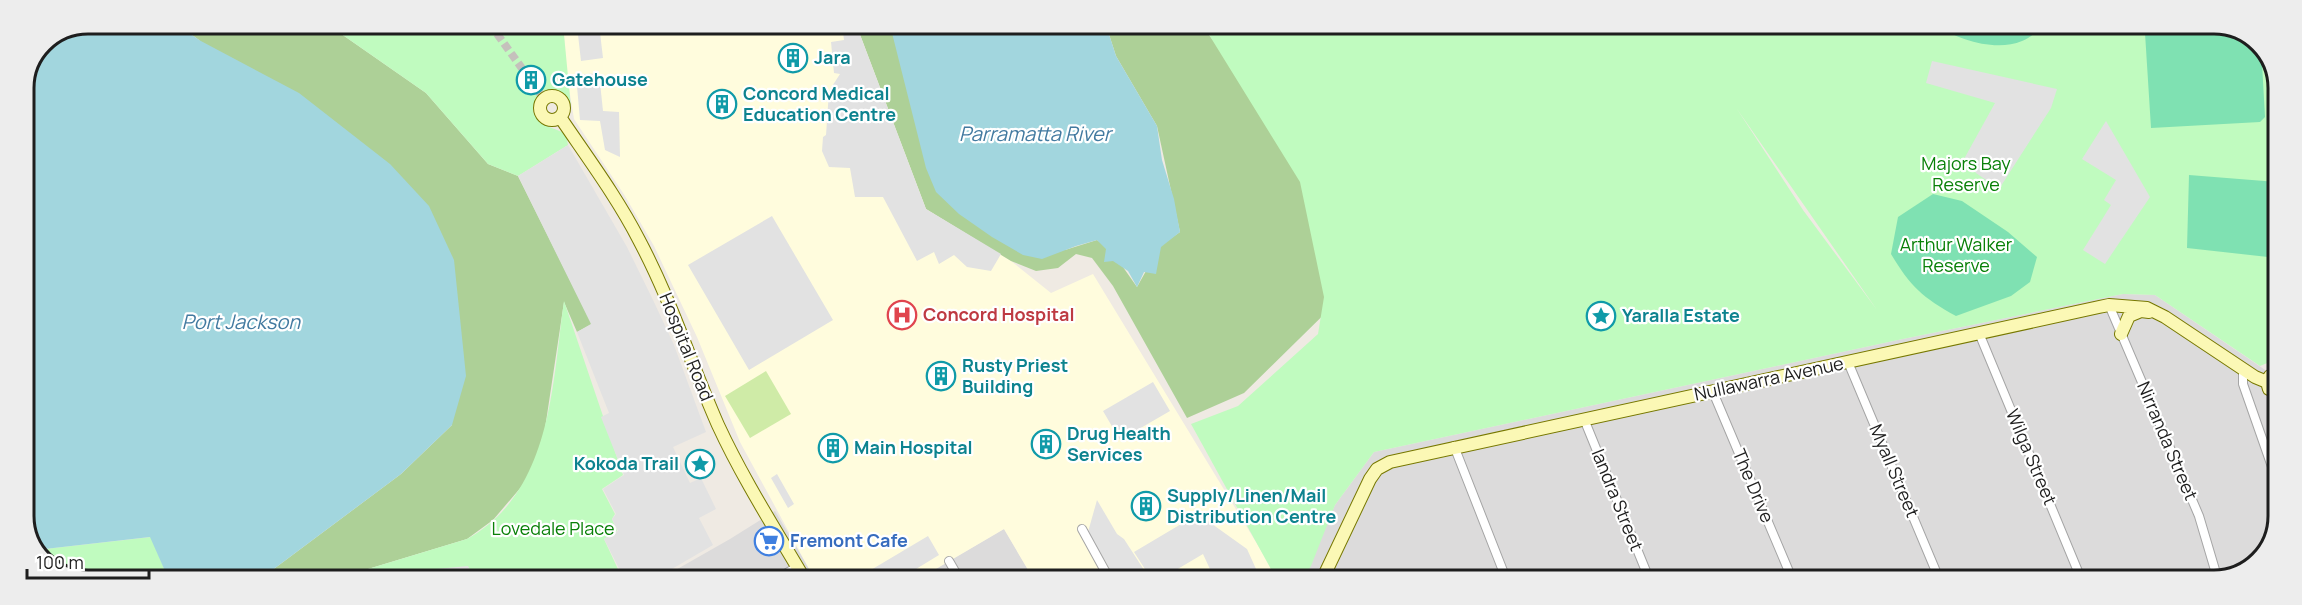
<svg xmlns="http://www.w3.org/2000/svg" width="2302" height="605" font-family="Manrope,sans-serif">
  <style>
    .residential { fill: #dcdbdb }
    .education { fill: #fffcdd }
    .grass { fill: #cfeba7 }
    .forest { fill: #add097 }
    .park { fill: #c0fbbf; fill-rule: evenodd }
    .pitch { fill: #7fe1b2 }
    .parking { fill: #e2e2e2 }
    .water { fill: #a2d6de }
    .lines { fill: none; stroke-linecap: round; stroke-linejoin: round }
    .street-tunnel { stroke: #c5c1bc; stroke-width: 8; stroke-dasharray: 8 4; stroke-linecap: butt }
    .street-casing { stroke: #a5a5a5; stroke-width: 10 }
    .secondary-casing { stroke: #777801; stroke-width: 14 }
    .street { stroke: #fff; stroke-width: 8 }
    .secondary { stroke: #fbf8b5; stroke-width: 12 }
    .labels { text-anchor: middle; stroke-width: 4.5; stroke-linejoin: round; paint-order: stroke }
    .culture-label { font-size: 18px; font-weight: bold; fill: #0d838f; stroke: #fff; text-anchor: start }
    .park-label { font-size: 18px; fill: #098008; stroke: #fff }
    .health-label { font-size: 18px; font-weight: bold; fill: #be3a42; stroke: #fff; text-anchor: start }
    .street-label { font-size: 18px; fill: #1e1e1e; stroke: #fff }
    .shop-label { font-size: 18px; font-weight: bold; fill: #366cbe; stroke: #fff; text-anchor: start }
    .water-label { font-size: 20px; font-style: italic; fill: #427aa0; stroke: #fff }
    .rim { fill: none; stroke: #1e1e1e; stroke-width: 3 }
  </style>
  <rect width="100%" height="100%" fill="#efeae3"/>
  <path class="residential" d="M2123 294 2155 295 2277 378V530L2253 568 2214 581 1302 580 1335 505 1374 452 1898 340Z
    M775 511 816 580H658L730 539Z
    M1004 529 1034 580H917Z"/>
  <path class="education" d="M563 24H856L926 209 1011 261 1051 293 1093 274 1279 580H1034L1004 529 917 580H815L740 442 697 337 654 246 625 196 574 119 567 76Z"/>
  <path class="grass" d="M766 371 791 414 750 438 725 396Z"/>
  <path class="forest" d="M177 24H333L337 31 426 93 488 164 518 176 592 324 577 332 564 302 544 435 532 470 522 486 493 520 467 539 368 569 351 580H259L401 474 452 425 199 40Z
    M856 24H905L1065 250 1097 240 1111 250 1137 287 1160 246 1180 232 1157 126 1116 56 1106 25H1201L1281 125 1356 283 1244 393 1187 418 1113 286 1092 258 1076 254 1058 268 1036 271 1011 261 926 209Z"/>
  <path class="park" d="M333 24H563L571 108C556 67 519 105 539 121 546 127 557 129 566 134L568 145 518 176 488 164 426 93 337 31Z
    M1203 25H2227L2262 46 2277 80V359L2260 366 2155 295 2123 294 1898 340 1374 452 1335 505 1311 566 1301 580H1277L1191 424 1238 406 1318 334 1324 297 1300 182ZM1737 109 1877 310 1803 210Z
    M564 301 623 475 602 489 615 514 612 519 617 531 604 539 623 580H351L368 569 467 539C552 492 552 385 564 301Z
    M151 537 169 580H75L40 559 36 550Z"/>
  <path class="pitch" d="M1936 25H2045C2038 31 2030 38 2022 41 1996 52 1958 40 1936 25Z
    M2230 27 2261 45 2265 117 2260 122 2151 128 2145 33Z
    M2189 175 2277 182V258L2187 248Z
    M1933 194 1962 201 2008 232 2037 257 2030 282 2011 296 1956 316C1923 298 1910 286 1891 254L1898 217Z"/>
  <path class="parking" d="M599 24 603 58 581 61 577 26Z
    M842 24H856L926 209 1001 254 991 271 967 267 954 255 939 264 934 252 917 261 883 197H855L850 168 829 167 822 151 823 137 826 135 829 91 840 74 834 73 831 42 844 40Z
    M1932 61 2057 89 2051 108 1999 189 1976 173 1964 159 1995 103 1926 83Z
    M599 73 603 111 619 112 620 157 605 150 600 121 580 120 576 75Z
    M2106 121 2150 197 2105 264 2083 250 2111 205 2104 200 2116 180 2082 159Z
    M568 145 627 247 653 300 674 345 706 432 673 447 690 483 701 478 716 509 699 518 713 545 653 580H625L604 539 618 531 612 519 616 514 603 489 624 475 601 417 609 413 577 332 591 324 518 176Z
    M772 216 833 320 749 370 688 265Z
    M1153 382 1170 411 1120 440 1103 411Z
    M777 474 794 504 788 508 771 478Z
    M1097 500 1117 534 1124 539 1146 573 1141 580H1116L1088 532Z
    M1198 514 1247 549 1261 580H1215L1203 554 1159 580H1152L1134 552Z
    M928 536 939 555 898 580H854Z
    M468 566 476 580H405L436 569Z"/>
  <path class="water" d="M88 24H177L199 40 299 93 390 164 429 206 454 260 466 376 452 425 401 474 259 580H169L150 537 36 550 25 525 24 88 43 43Z
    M890 25H1106L1116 56 1157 126 1162 160 1174 199 1180 232 1161 247 1156 274 1144 272 1137 287 1128 271 1113 261 1104 262 1106 249 1097 240 1076 246 1042 259 1023 255 992 237 959 214 936 192 926 168Z"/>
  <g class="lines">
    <path class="street-tunnel" d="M490 24 544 99"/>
    <g class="street-casing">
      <path id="street" d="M2109 305 2199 516 2218 580
        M1979 333 2082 581
        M1848 362 1940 581
        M2243 369V384L2277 481
        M1713 392 1793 581
        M1584 419 1650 581
        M1454 446 1507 581
        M1082 529 1110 580
        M949 561 960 580
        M775 580 797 567"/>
    </g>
    <g class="secondary-casing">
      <path id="secondary" d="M540 108a12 12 0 1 1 24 0a12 12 0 1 1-24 0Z
        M560 117C587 157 617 197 639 240 671 300 691 364 718 425 743 479 775 529 805 580
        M2121 334 2129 316 2141 311 2149 312
        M2277 393 2269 389 2267 382 2270 376 2277 372
        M1322 580 1370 479 1377 469 1390 462 2099 307 2109 305 2147 308 2165 317 2255 377 2267 382"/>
    </g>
    <use href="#street" class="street"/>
    <use href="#secondary" class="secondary"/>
  </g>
  <defs>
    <g id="building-ring" transform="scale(1.5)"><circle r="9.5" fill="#fff" stroke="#0f9aa8" stroke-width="1.5"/><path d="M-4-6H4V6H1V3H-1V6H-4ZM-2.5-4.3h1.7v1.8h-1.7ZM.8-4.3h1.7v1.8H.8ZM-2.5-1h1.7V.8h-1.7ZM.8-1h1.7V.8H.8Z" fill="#0f9aa8"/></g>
    <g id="hospital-ring" transform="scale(1.5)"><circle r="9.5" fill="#fff" stroke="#e0444e" stroke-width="1.5"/><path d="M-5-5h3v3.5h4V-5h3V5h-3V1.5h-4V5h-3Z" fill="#e0444e"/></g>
    <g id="sight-ring" transform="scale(1.5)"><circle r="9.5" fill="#fff" stroke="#0f9aa8" stroke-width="1.5"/><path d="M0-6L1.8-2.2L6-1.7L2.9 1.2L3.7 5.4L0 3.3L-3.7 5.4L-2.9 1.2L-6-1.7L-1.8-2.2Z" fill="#0f9aa8"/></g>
    <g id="supermarket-ring" transform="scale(1.5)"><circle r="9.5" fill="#fff" stroke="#3f7fe0" stroke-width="1.5"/><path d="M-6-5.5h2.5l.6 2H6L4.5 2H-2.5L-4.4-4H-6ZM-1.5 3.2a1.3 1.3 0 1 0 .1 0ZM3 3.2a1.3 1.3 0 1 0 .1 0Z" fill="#3f7fe0"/></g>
  </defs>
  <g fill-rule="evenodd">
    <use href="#building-ring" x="793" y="58"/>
    <use href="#building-ring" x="531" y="80"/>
    <use href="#building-ring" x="722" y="104"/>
    <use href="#hospital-ring" x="902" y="315"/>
    <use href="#sight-ring" x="1601" y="316"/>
    <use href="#building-ring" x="941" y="376"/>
    <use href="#building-ring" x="1046" y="444"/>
    <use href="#building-ring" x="833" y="448"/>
    <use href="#sight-ring" x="700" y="464"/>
    <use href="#building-ring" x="1146" y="506"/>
    <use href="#supermarket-ring" x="769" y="541"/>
  </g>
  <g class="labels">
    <g class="culture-label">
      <text x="814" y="64">Jara</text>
      <text x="552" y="86">Gatehouse</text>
      <text x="743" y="100">Concord Medical<tspan x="743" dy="21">Education Centre</tspan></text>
      <text x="1622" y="322">Yaralla Estate</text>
      <text x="962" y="372">Rusty Priest<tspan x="962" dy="21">Building</tspan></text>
      <text x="1067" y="440">Drug Health<tspan x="1067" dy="21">Services</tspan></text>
      <text x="854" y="454">Main Hospital</text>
      <text x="679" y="470" text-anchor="end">Kokoda Trail</text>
      <text x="1167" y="502">Supply/Linen/Mail<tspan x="1167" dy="21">Distribution Centre</tspan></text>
    </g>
    <g class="park-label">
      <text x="1966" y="170">Majors Bay<tspan x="1966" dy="21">Reserve</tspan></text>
      <text x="1956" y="251">Arthur Walker<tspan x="1956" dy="21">Reserve</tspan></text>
      <text x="553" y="535">Lovedale Place</text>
    </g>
    <g class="health-label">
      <text x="923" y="321">Concord Hospital</text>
    </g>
    <g class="street-label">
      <text transform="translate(686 347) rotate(68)" y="6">Hospital Road</text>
      <text transform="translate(1769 379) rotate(-12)" y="6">Nullawarra Avenue</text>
      <text transform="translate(2167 441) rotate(67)" y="6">Nirranda Street</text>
      <text transform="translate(2031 457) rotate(67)" y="6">Wilga Street</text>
      <text transform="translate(1894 471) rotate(67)" y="6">Myall Street</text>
      <text transform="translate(1753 486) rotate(67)" y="6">The Drive</text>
      <text transform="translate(1617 500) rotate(68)" y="6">Iandra Street</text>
    </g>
    <g class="shop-label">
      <text x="790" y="547">Fremont Cafe</text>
    </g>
    <g class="water-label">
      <text x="1035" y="141">Parramatta River</text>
      <text x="241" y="329">Port Jackson</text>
    </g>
  </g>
  <path d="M0 0H2302V605H0ZM88 34H2214A54 54 0 0 1 2268 88V516A54 54 0 0 1 2214 570H88A54 54 0 0 1 34 516V88A54 54 0 0 1 88 34Z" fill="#ededed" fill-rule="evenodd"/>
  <path class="rim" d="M88 34H2214A54 54 0 0 1 2268 88V516A54 54 0 0 1 2214 570H88A54 54 0 0 1 34 516V88A54 54 0 0 1 88 34Z"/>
  <path d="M27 569v9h122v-9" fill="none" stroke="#1e1e1e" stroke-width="3"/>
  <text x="36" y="569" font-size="18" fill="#1e1e1e" stroke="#ffffff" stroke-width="4.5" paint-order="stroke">100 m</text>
</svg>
